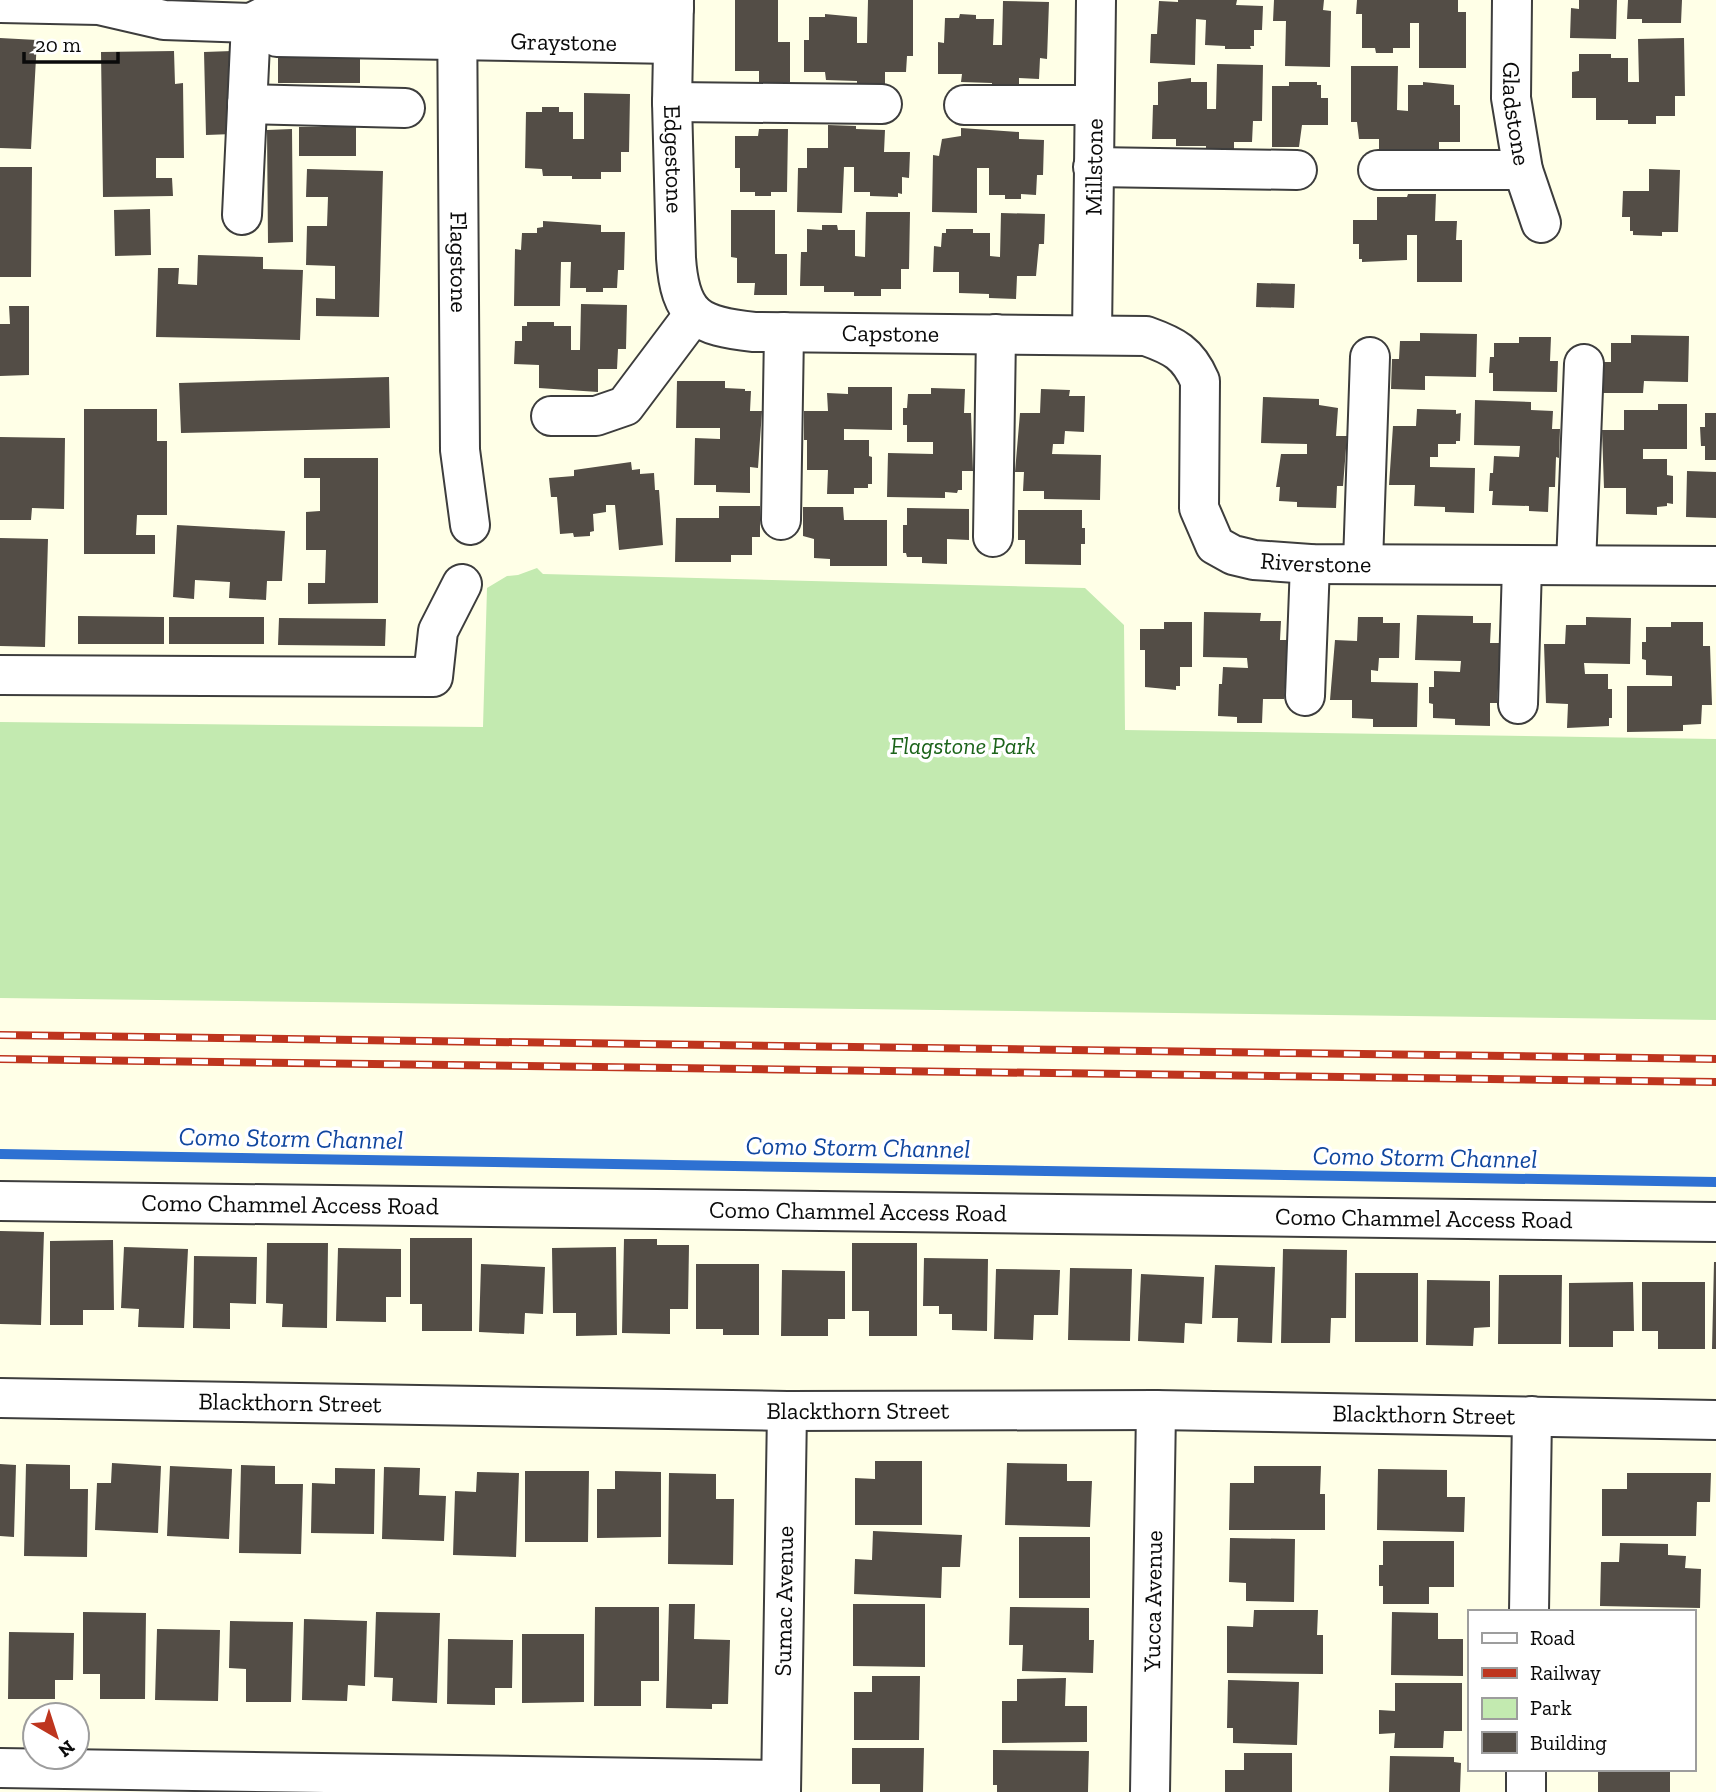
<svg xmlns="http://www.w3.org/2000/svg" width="1716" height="1792" font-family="'Zilla Slab',serif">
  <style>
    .green { fill: #c3eab0 }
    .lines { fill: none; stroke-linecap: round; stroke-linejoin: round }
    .stream { stroke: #2e71d2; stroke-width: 10 }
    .building { fill: #534d46 }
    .minor-casing { stroke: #3d3d3d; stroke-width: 42 }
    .minor { stroke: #fff; stroke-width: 38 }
    .rail-casing { stroke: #be351e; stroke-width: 8 }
    .rail { stroke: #fff; stroke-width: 5; stroke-dasharray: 16; stroke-linecap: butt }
    .labels { text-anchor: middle; stroke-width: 7; stroke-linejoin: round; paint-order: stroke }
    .street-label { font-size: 24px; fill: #0a0a0a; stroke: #fff }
    .park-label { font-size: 24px; font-style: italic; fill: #1b6319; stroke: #fff }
    .water-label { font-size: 26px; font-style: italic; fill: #10469f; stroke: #fff }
  </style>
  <rect width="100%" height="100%" fill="#ffffe7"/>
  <path class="green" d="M537 568 543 574 1085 588 1124 625 1125 730 1716 739V1020L0 998V722L483 727 487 588 507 576 518 575Z"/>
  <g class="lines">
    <path class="stream" d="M0 1154 1716 1182"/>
  </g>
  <path class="building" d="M735 0H778V42H790V82H759V71H735Z
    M868 0H913V56H907L906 72H885V84H857V81L826 80 825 72H804V40H809V17H825V14L857 17V43H867Z
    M1178 0H1237L1236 5 1263 6 1262 30H1254V46H1250L1251 49H1225V46L1205 45 1206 20 1196 19 1195 65 1150 63 1151 34H1157L1159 1 1178 2Z
    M1274 0H1324L1323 10 1331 11 1330 67 1285 66 1286 21H1273Z
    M1357 0H1458V12H1466V68H1419V23H1410V48H1393V53H1376L1375 48H1362V14H1356Z
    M1579 0H1617L1616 39 1570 38 1571 8 1579 9Z
    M1628 0H1682L1681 23H1642V19H1627Z
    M1003 1 1049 2 1047 59 1040 58 1039 79 1019 78V86L992 85V83L961 82 962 74H938V42L944 43 945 18H959L960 14 976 15V19H994L993 45H1002Z
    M0 38 37 40 31 149 0 148Z
    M1684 38 1685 96H1675V116H1656V124H1628V120H1596V98H1572V72L1579 71V54H1611V58H1628V82H1639L1638 39Z
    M174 51 175 84 183 83 184 158H156V178H172L173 196 103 197 101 52Z
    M232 51 233 134 206 135 204 52Z
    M278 55 360 56V83H278Z
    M1217 64 1263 65 1262 121H1253L1252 142H1234V149H1206V146H1176V139H1152L1153 105H1158V82L1191 78V82H1207V109H1216Z
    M1351 66H1398L1397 110 1408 111V85H1423V82L1454 85V105H1460V142H1439V149L1379 151V139H1359L1357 122H1351Z
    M1289 82H1317V85H1321V98H1328V125H1302L1299 147H1272V86H1289Z
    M584 93 630 94 629 152H621V172H601V179H572V176H543L542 169 525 168 526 112H542V107H559V112H573V139H584Z
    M828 125 856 126V129L885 130 884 152H910L909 178 902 177V194L898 193V197L870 196V192H854V167H844L842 213 797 212 798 168H807V148H828Z
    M299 127H356V156H299Z
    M961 128 1019 132V139L1044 140 1043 175H1037L1036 195 1021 194V199H1005V195H989V168H977V213L932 212 933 155 939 156 942 139 961 136Z
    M292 129 293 242 268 243 267 130Z
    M759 129H788L787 192H771V196H755V192H740V168H735V136H758Z
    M0 167H32L31 277H0Z
    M307 169 383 171 379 317 316 316V298L335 299V266L306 265 307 226H327L328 197H306Z
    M1649 169 1680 170 1678 232H1662V236L1633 235V231H1630V217H1622L1623 191H1649Z
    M1408 194H1436L1435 221H1457L1456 240H1462V282H1417V235H1407V260L1362 262V259H1359V244H1353V220H1377V197H1407Z
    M150 209 151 255 115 256 114 210Z
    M731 210H775V254H787V295H754L755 283H737V258L731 257Z
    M866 212H910L909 269H901V289H881V296H854V292H824V286H800L801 252H807V229L822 230V225H837L838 230H855V256L865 257Z
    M1001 213 1045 214 1044 244H1039L1036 276H1017L1016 299 989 298V294L959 293V272H933L934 246 941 247 942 233H946V229H973V233H990V256L1000 257Z
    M543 221 601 225V232H625L624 270H618L617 288H603V292H586V288H570L571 262H561L560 306H514L515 249 521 250 522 233H537V228L543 227Z
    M198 255 263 257V269L303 270 300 340 156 337 158 268H179L178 284 197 285Z
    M1257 283 1295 284 1294 308 1256 307Z
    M581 304 627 305 626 349H618L617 369H598V392L539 388V365L514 364 515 341H522V326H527V322H554V326H571V350H580Z
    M9 306H29V375L0 376V324H10Z
    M1420 333 1477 334 1476 377 1425 376V390L1391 389 1392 359H1399L1400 341H1420Z
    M1631 335 1689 336 1688 382 1644 381 1643 393H1603V362H1611V343H1631Z
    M1519 337H1551L1550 361H1558L1557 392 1493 391V373H1489L1490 357H1494V343H1519Z
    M389 377 390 428 181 433 179 383Z
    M677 381H725V388L745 389V391H751L750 411H762L758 468 750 467V493L716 492V485H694L695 438 720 439V428H676Z
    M848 387H892V430L844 429V440H869V456L872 457V484H868V488H854V494H827L828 470H807V440H804V411H828L827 393 848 394Z
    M931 388 965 389 964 413H971L973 471H962V490H958L957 493 945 492V498L887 497 888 453 933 454V442H907V425H903V408H907L908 394H931Z
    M1041 389 1070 390 1069 396H1085L1084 432 1065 431 1064 444H1053L1052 454 1101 455 1100 500 1044 499V491H1023L1024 472H1015L1020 413H1040Z
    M1263 397 1319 399V405L1338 408 1336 436H1347L1343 486H1337L1336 508 1297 507V502L1279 501 1280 487H1276L1281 454H1307V444L1261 443Z
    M1475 400 1531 402V410L1553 411 1552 429H1560L1559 458 1556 457 1555 487H1549L1548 512 1529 511V506L1492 505 1493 491H1489L1490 473H1493L1494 456 1519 457 1520 446 1474 445Z
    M1658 404H1687V449H1643V459H1667V475L1673 476V504L1667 503V506L1657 507V515L1626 514V488H1604L1602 430H1624V410H1658Z
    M84 409H157V441H167V515H137L136 535H155V554H84Z
    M1417 409 1456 410V414L1461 413 1460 441H1456V444H1438V457H1430V467L1475 468 1474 513 1445 512V507L1414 506 1415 485H1389L1393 426H1416Z
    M1705 413H1716V460H1705V446H1701L1700 427H1705Z
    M0 437 65 438 64 509 32 508 31 520H0Z
    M304 458H378V603L308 604V583H325L326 550H306V512L320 511V478H304Z
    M631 462 632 470 640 469V474L654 473 655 490H659L663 545 619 550 615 505H606V512L593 514 594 531 590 532V536L574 537 573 533 560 534 557 497H551L549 478 574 476V470Z
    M1687 471 1716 472V518L1686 517Z
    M719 506H760V537H752V555H731V562H675L676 518H719Z
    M803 507H843L844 520H887V566H830V559L814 558V539L803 536Z
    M907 508 969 509V540L947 539V564L922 563V557H907L906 553H903V525H907Z
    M1018 510H1082V528H1085V544H1081V565L1025 564V540H1018Z
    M177 525 285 531 282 581H267L266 600 229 598 230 582 195 580 194 599 173 597Z
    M0 538 48 539 45 647 0 646Z
    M1204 612 1261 613 1260 621H1281L1280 640H1289L1284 699H1263L1262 723H1237V717L1218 716 1219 684H1222L1223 667 1248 668 1247 658 1203 657Z
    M1417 615 1473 616V623H1491L1490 643H1501L1497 703H1490V726L1455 725V719L1433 718V704L1429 703V687H1434V671L1460 672 1461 661 1415 660Z
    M78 616 164 617V644H78Z
    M169 617H264V644H169Z
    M1358 617H1383V623H1400L1399 658H1379L1378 671 1371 670V682L1418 683 1417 727H1373V719L1352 718V700H1330L1335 640 1357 641Z
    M1586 617 1631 618 1630 664 1584 663 1585 674H1608V689H1612V718H1609V726L1567 728 1568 704 1546 703 1544 644H1565L1566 625H1586Z
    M279 618 386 619 385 646 278 645Z
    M1164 622H1192V667H1180V686H1176V690L1145 687V650H1140V629H1164Z
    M1671 622H1703V646H1710L1712 705H1702L1701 724 1683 725V731L1627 732V686H1672V676L1646 675V660L1642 659V642H1646V627H1671Z
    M0 1231 44 1232 41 1325 0 1324Z
    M410 1238H472V1331H422V1304H410Z
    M624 1239H657V1245H689L688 1309H670V1334L622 1333Z
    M113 1240 114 1310H83V1325H50V1241Z
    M267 1243H328L327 1328 282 1327 283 1304 266 1303Z
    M852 1243H917V1336H869V1311H852Z
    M124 1247 188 1249 184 1328 138 1327 139 1309 121 1308Z
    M616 1247 617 1335 576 1336V1313H553L552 1248Z
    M338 1248 401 1249V1297H386V1322L336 1321Z
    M1283 1249 1347 1250 1346 1318H1331L1330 1343H1281Z
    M194 1256 257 1257 256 1304 230 1303V1329L193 1328Z
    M924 1258 988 1259 987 1331 952 1330V1314H939V1306H923Z
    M1714 1262H1716V1349H1712Z
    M481 1264 545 1267 543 1314 525 1313 524 1334 479 1332Z
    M696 1264H759V1335H723V1329H696Z
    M1215 1265 1275 1267 1272 1343 1237 1342 1238 1318H1212Z
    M1070 1268 1132 1269 1130 1341 1068 1340Z
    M996 1269 1060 1270 1058 1315H1034L1033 1340 994 1339Z
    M782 1270 845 1271V1319H828V1336H781Z
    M1355 1273H1418V1342H1355Z
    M1141 1274 1204 1277 1202 1324 1185 1323 1184 1343 1138 1341Z
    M1499 1275H1562L1561 1344H1498Z
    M1427 1280 1490 1281V1327L1474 1328 1473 1346 1426 1345Z
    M1633 1282 1634 1331H1613V1347H1569V1283Z
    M1642 1282H1705V1349H1658V1331H1642Z
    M875 1461H922V1525H855V1478L875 1479Z
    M112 1463 161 1466 158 1533 95 1530 97 1483H111Z
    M1007 1463 1067 1464V1481H1092L1090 1527 1005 1525Z
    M0 1464 16 1465 14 1537 0 1536Z
    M26 1464 70 1465V1489H88L87 1557 24 1556Z
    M241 1465 275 1466V1484H303L301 1554 239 1553Z
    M170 1466 232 1469 229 1539 167 1536Z
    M1254 1466H1321L1320 1494H1325V1530H1229L1230 1483H1254Z
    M384 1467 420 1468 419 1495 446 1496 444 1541 382 1539Z
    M335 1468 375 1469 374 1534 311 1533 312 1483 335 1484Z
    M1378 1469 1447 1470V1497H1465L1464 1532 1377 1530Z
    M525 1471H589L588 1542H525Z
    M615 1471 661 1472V1537L597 1538V1489H615Z
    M477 1472 519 1473 516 1557 453 1555 455 1491 476 1492Z
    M669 1473 716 1474V1499H734L733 1565 668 1564Z
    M1627 1473H1711L1710 1502H1697L1696 1536H1602V1489H1627Z
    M873 1531 962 1535 960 1567H942L941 1598 854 1594 855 1559 872 1560Z
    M1019 1537H1090V1598H1019Z
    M1230 1538 1295 1539 1294 1602 1246 1601V1583L1229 1582Z
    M1383 1541H1454V1587H1429V1604H1383V1586H1379V1565H1383Z
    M1620 1543 1668 1544V1555L1686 1556 1685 1568 1701 1569 1700 1608 1600 1606 1601 1562H1619Z
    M669 1604H695L694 1639 730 1640 728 1704H712V1709L666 1708Z
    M853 1604H925V1667L853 1666Z
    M595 1607H659V1681H641V1706H594Z
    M1010 1607 1089 1608V1640H1094L1093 1673 1022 1671 1023 1645H1009Z
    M1254 1610H1318L1317 1635H1323V1674L1227 1673V1626L1253 1627Z
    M83 1612 146 1613 145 1699H100V1674H83Z
    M376 1612 440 1613 437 1703 392 1701 393 1678 374 1677Z
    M1392 1612 1438 1613V1639H1463V1676L1391 1675Z
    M304 1619 367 1621 365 1686 348 1685 347 1701 302 1700Z
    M230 1621 293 1622 291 1702H246V1669L229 1668Z
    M157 1629 220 1630 218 1701 155 1700Z
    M9 1632 74 1633 73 1680H55V1699H8Z
    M522 1634H584V1702L522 1703Z
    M448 1639 513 1640 512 1688H495V1705L447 1704Z
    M872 1676H920L919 1740H854V1692H872Z
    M1066 1678 1065 1706H1087V1742L1002 1743V1701H1017V1679Z
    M1228 1680 1299 1682 1297 1745 1233 1743V1728H1227Z
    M1395 1683H1462V1731H1444L1443 1748H1394L1395 1733 1379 1734V1710L1395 1711Z
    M852 1748H924L923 1792H880V1784H852Z
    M993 1750 1089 1751 1088 1792H997V1785H993Z
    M1244 1753H1292V1792H1225V1770H1244Z
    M1390 1756 1454 1757V1762L1461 1763 1460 1792H1389Z
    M1598 1769H1670V1792H1598Z"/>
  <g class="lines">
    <g class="minor-casing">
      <g id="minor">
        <path id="s1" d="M457 0 460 450 470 525"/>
        <path id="s2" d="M674 0 672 102 676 258C680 317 698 326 754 332L1146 336C1174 346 1188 353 1200 381L1199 508 1215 545 1233 555 1254 560 1310 564 1716 566"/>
        <path id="s3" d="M1512 0 1511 98 1523 170 1541 223"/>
        <path id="s4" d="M0 3 99 5 164 20 251 23 277 37 673 44"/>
        <path d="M251 23 281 8 427 10 457 4 674 8"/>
        <path d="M672 102 882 104"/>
        <path d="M247 104 405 108"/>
        <path d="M964 105H1094"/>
        <path d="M1093 167 1297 170"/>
        <path d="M1378 170H1523"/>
        <path d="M242 215 251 23"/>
        <path id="s5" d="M1092 335 1096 0"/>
        <path d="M551 416H596L625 406 694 314"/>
        <path d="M781 520 784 332"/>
        <path d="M993 537 996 334"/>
        <path d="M1363 563 1370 357"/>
        <path d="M1576 565 1584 364"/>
        <path d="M0 675 433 677 438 631 462 584"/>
        <path d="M1305 696 1310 564"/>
        <path d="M1518 704 1522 566"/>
        <path id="s6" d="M0 1201 1716 1222"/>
        <path id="s7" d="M0 1398 787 1411 1156 1410 1716 1420"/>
        <path d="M1529 1612 1532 1416"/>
        <path d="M0 1768 781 1780"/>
        <path id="s8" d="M781 1792 787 1411"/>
        <path id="s9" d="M1150 1792 1156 1410"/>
        <path d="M1526 1792V1769"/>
      </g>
    </g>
    <use href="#minor" class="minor"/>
    <g class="rail-casing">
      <path id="rail" d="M0 1035 1716 1059
        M0 1059 1716 1082"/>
    </g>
    <use href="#rail" class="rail"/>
  </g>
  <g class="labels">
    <g class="street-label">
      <text dy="8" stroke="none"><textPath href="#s4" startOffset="569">Graystone</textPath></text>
      <text dy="8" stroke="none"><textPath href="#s3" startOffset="114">Gladstone</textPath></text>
      <text dy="8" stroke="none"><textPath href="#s2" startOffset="159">Edgestone</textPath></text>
      <text dy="8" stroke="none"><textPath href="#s5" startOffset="168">Millstone</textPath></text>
      <text dy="8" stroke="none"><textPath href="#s1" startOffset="262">Flagstone</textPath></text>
      <text dy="8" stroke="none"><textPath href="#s2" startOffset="518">Capstone</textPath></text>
      <text dy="8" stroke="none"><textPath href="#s2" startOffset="1118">Riverstone</textPath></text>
      <text dy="8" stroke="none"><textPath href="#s6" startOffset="290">Como Chammel Access Road</textPath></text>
      <text dy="8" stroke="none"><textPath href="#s6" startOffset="858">Como Chammel Access Road</textPath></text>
      <text dy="8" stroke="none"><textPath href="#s6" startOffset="1424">Como Chammel Access Road</textPath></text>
      <text dy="8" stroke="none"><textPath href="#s7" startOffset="290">Blackthorn Street</textPath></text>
      <text dy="8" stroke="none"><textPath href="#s7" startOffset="858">Blackthorn Street</textPath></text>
      <text dy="8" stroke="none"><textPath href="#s7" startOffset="1424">Blackthorn Street</textPath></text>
      <text dy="8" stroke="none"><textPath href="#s8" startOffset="191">Sumac Avenue</textPath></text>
      <text dy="8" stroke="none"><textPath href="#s9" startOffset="191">Yucca Avenue</textPath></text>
    </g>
    <g class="park-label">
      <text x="963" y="754">Flagstone Park</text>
    </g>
    <g class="water-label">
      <text transform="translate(291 1138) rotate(1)" y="9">Como Storm Channel</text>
      <text transform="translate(858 1147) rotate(1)" y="9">Como Storm Channel</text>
      <text transform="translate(1425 1157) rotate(1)" y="9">Como Storm Channel</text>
    </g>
  </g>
  <rect x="1468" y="1610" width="228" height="161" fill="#ffffff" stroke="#9d9d9d" stroke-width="2"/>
  <rect x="1482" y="1633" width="35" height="10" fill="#ffffff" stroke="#9d9d9d" stroke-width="2"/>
  <text x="1530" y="1645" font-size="21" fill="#0a0a0a">Road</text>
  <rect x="1482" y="1668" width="35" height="10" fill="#be351e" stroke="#9d9d9d" stroke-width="2"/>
  <text x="1530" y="1680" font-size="21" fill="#0a0a0a">Railway</text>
  <rect x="1482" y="1698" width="35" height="21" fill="#c3eab0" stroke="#9d9d9d" stroke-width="2"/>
  <text x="1530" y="1715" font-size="21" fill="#0a0a0a">Park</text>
  <rect x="1482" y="1732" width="35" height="21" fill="#534d46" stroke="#9d9d9d" stroke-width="2"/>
  <text x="1530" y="1750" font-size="21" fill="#0a0a0a">Building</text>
  <g transform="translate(56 1736) rotate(141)"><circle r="33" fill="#ffffff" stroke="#9d9d9d" stroke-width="2"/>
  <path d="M0-5L12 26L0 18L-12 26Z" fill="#be351e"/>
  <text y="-10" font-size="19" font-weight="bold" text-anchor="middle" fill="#0a0a0a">N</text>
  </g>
  <path d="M24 52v10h94v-10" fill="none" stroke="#0a0a0a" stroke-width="3.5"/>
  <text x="35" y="52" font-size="21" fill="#0a0a0a" stroke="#ffffff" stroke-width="5" paint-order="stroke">20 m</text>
</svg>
